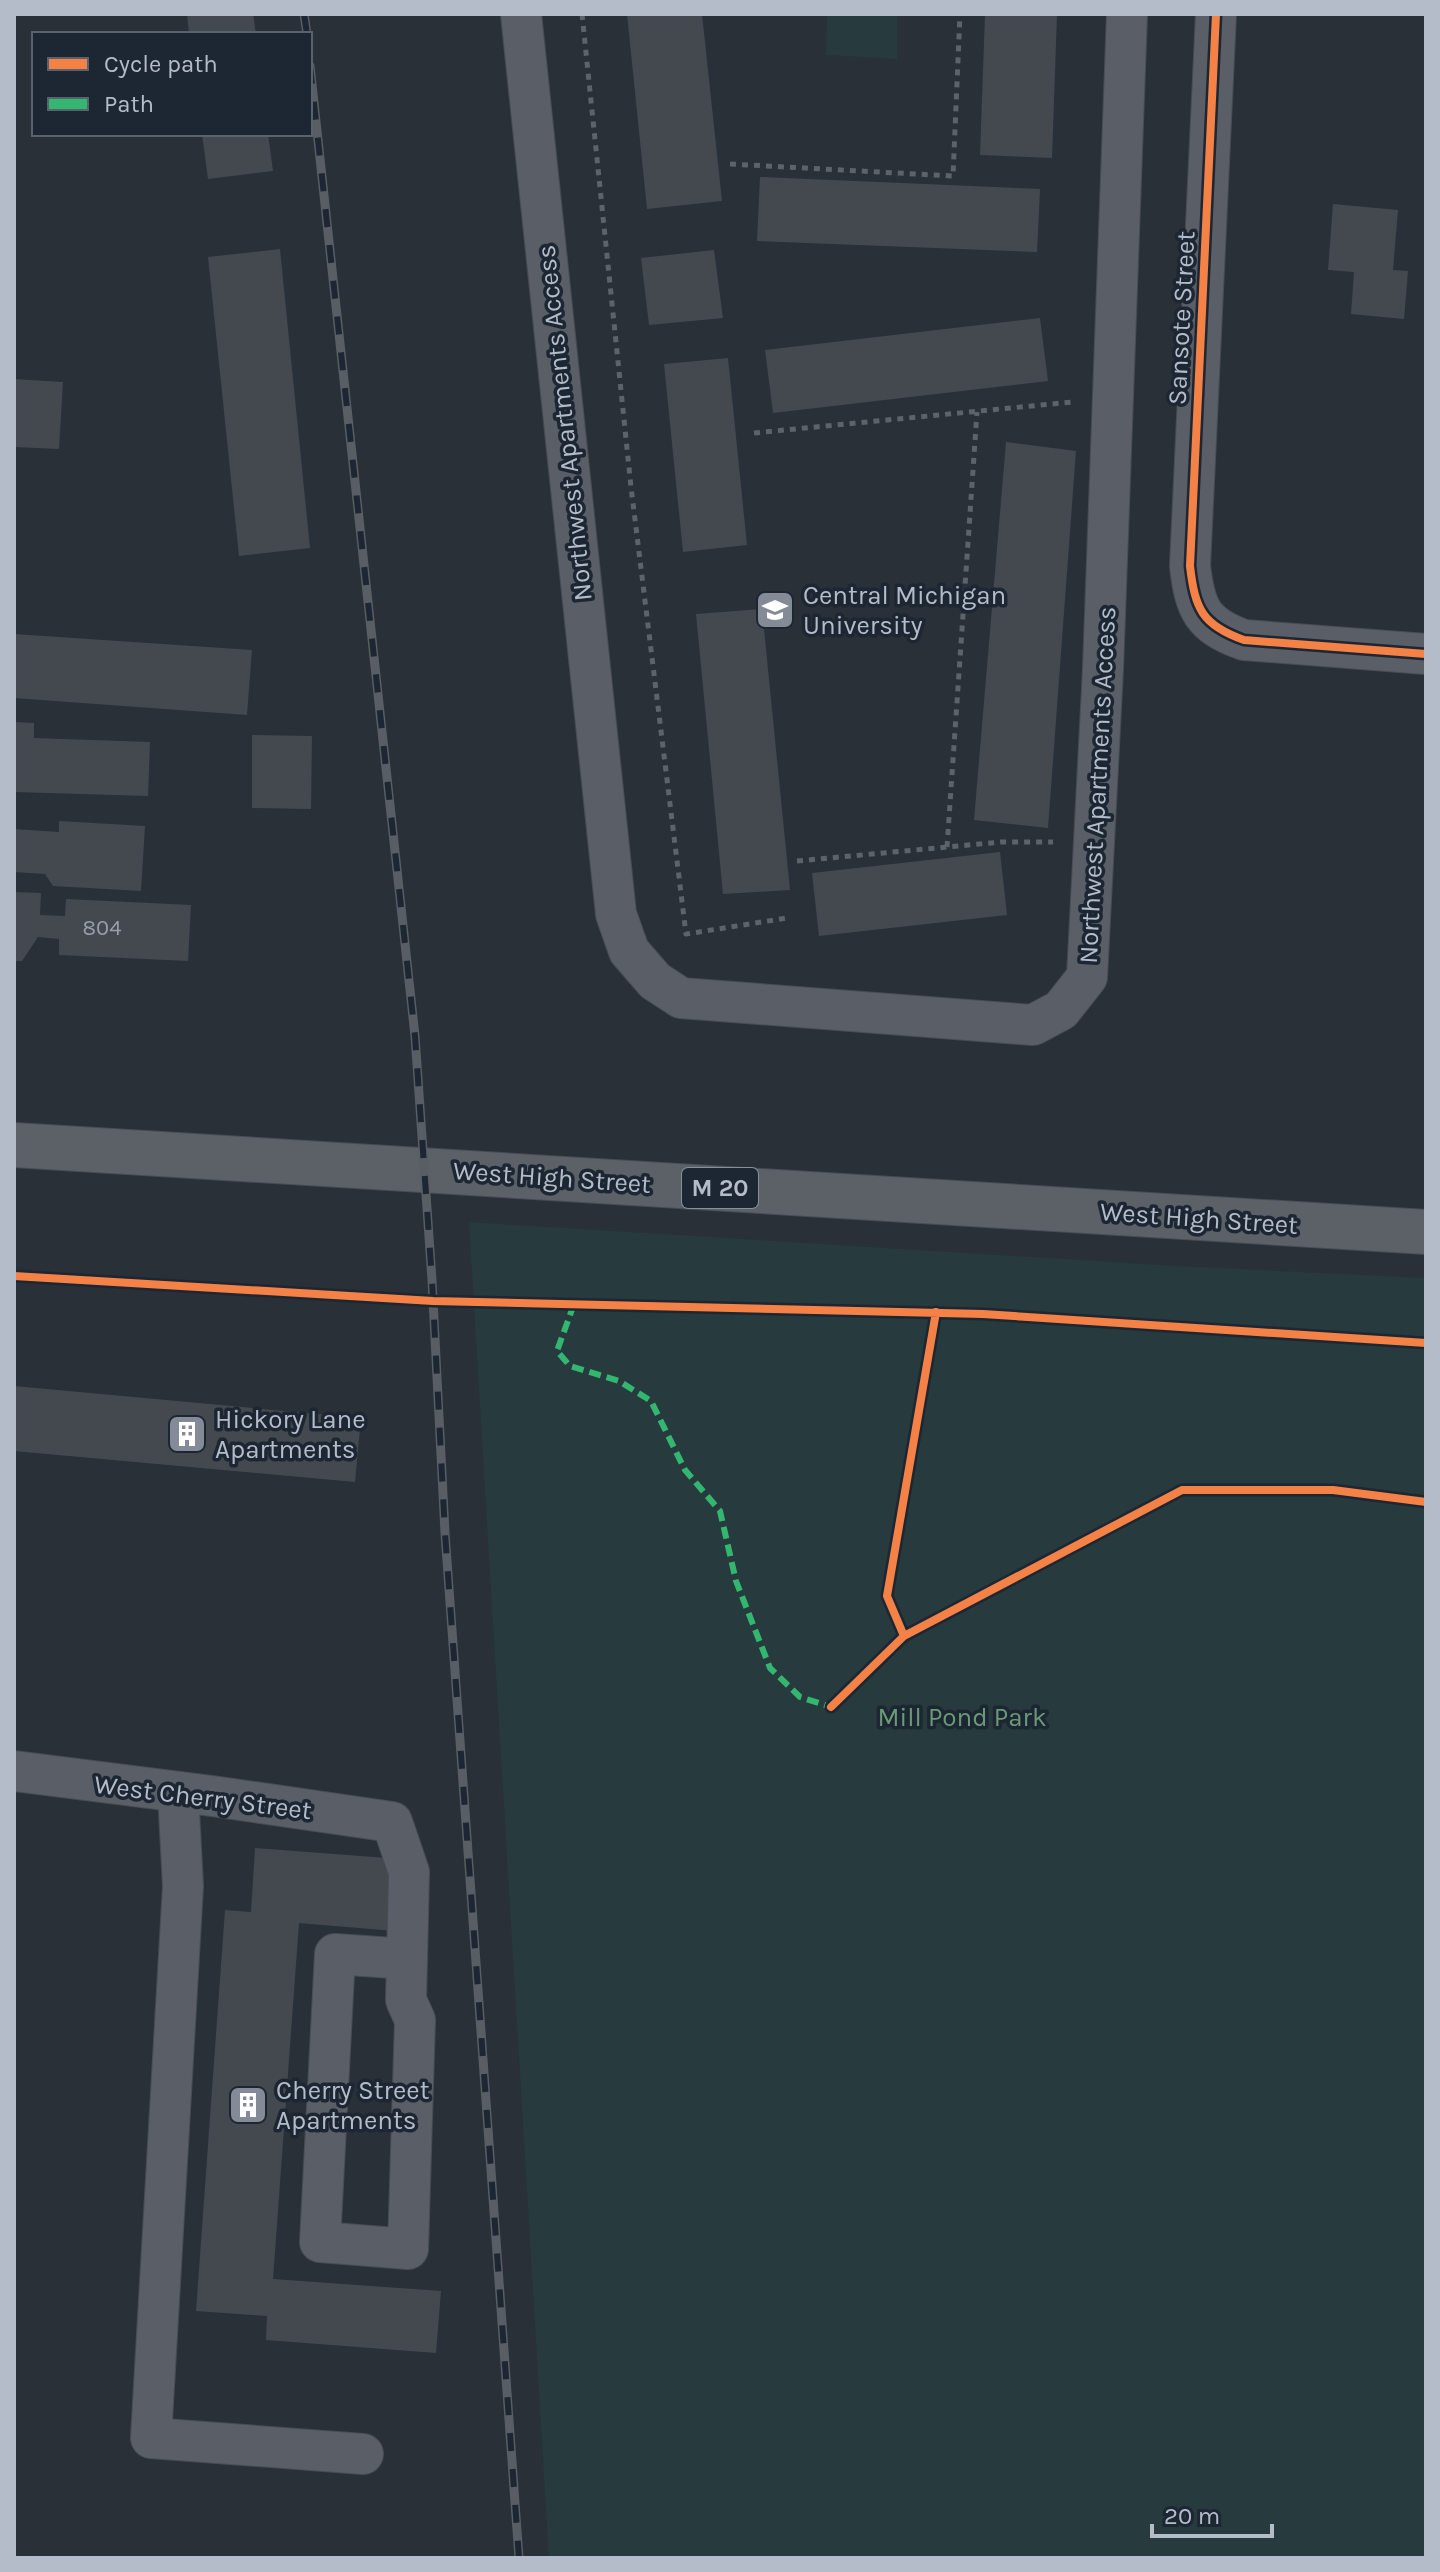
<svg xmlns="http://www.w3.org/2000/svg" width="1440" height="2572" font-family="Karla,sans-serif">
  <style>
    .green { fill: #273a3e }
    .building { fill: #444950 }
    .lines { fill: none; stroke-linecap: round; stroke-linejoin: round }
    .minor-casing { stroke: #484c53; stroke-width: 42 }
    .major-casing { stroke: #484c55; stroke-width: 46 }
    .path { stroke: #5d636a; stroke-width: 5; stroke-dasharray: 6 6; stroke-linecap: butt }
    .minor { stroke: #5a5e66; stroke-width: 40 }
    .major { stroke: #5c6168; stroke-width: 44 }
    .rail-casing { stroke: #595d64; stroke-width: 9 }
    .rail { stroke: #1d2633; stroke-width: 6; stroke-dasharray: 18; stroke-linecap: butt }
    .quiet { stroke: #33b770; stroke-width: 6; stroke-dasharray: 12 6; stroke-linecap: butt }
    .cycleway-casing { stroke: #1d2633; stroke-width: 13 }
    .cycleway { stroke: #f48246; stroke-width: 8 }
    .labels { text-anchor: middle; stroke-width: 7; stroke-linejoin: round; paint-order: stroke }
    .number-label { font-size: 22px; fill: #989fab }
    .shield { fill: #1d2633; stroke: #878f9c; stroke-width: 2 }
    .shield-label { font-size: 24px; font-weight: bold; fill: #b4bcc9 }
    .street-label { font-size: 26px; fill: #b4bcc9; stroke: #1d2633 }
    .poi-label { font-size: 26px; fill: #b4bcc9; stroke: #1d2633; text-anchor: start }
    .park-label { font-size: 26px; fill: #6b9a76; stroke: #1d2633 }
  </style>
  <rect width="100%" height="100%" fill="#2a3038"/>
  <path class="green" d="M827 14H897V59L826 55Z
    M469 1222 1176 1266 1426 1278V2558H549Z"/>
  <path class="building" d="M187 14H253L256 34H189Z
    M627 14H702L722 201 647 209Z
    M985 14H1057L1052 158 980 155Z
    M202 134H268L273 171 208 179Z
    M760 177 1040 189 1037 252 757 241Z
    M1333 204 1398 210 1393 270 1408 271 1404 319 1351 314 1354 272 1328 270Z
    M280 249 310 548 239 556 208 257Z
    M714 250 723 318 649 325 641 258Z
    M1040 318 1048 381 773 413 765 350Z
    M728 358 747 545 683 552 664 364Z
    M14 379 63 382 59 449 14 447Z
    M1006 442 1076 451 1048 828 974 820Z
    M762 609 790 890 723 894 696 614Z
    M14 634 252 650 247 715 14 698Z
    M14 722 34 723V738L150 742 148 796 14 792Z
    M252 735 312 736 311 809 252 808Z
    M59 821 145 826 141 891 53 886 45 874 14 872V829L59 832Z
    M1000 852 1007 915 819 936 812 873Z
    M14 892 41 893 40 915 65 916 66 899 191 905 188 961 59 955V939L38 937 22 961H14Z
    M14 1386 361 1418 355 1482 14 1451Z
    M255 1848 400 1859 395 1931 299 1923 273 2279 441 2291 436 2353 266 2340 267 2316 196 2311 225 1910 251 1912Z"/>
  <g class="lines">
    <g class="minor-casing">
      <path id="minor" d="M521 14 616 914 629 951 655 981 681 998 1033 1025 1061 1010 1087 977 1103 669 1127 14
        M1216 14 1190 566C1195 609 1202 625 1244 640L1426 654
        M14 1771 212 1796 392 1822 409 1872 407 1959 335 1954 320 2242 408 2249 415 2020 406 2000 407 1959
        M178 1793 183 1886 151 2438 363 2454"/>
    </g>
    <g class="major-casing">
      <path id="major" d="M14 1145 1426 1232"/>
    </g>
    <path class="path" d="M582 14 631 487 686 934 787 918
      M730 164 953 176 960 14
      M754 433 1072 402
      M947 847 977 412
      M797 861 1001 842H1053"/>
    <use href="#minor" class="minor"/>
    <use href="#major" class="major"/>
    <g class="rail-casing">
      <path id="rail" d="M304 14 307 34
        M310 66 415 1036 432 1280 445 1533 519 2558"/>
    </g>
    <use href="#rail" class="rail"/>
    <path class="quiet" d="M574 1304 557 1351 570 1366 619 1381 651 1401 685 1470 720 1511 736 1581 770 1668 800 1697 831 1707 835 1703"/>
    <g class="cycleway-casing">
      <path id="cycleway" d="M1216 14 1190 566C1195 609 1202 625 1244 640L1426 654
        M14 1276 433 1301 983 1314 1426 1343
        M936 1312 887 1596 904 1636 1182 1490H1333L1426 1502
        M831 1707 904 1636"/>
    </g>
    <use href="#cycleway" class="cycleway"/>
  </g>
  <defs>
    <g id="university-square" transform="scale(2)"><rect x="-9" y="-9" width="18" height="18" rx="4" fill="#848b96" stroke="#1d2633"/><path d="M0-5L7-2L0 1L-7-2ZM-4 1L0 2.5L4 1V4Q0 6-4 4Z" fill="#fff"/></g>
    <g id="building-square" transform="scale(2)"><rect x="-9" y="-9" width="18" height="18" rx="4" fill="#848b96" stroke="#1d2633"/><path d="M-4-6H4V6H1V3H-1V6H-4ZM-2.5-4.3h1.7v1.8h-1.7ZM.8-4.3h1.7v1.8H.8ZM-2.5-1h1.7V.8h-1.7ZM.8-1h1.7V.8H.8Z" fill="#fff"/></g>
  </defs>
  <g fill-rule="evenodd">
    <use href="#university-square" x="775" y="610"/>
    <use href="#building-square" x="187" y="1434"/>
    <use href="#building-square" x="248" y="2105"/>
  </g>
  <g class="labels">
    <g class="number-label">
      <text x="102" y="935">804</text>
    </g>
    <rect class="shield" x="682" y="1168" width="76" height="40" rx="6"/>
    <g class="shield-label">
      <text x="720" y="1196">M 20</text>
    </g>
    <g class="street-label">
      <text transform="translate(1181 318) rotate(-87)" y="9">Sansote Street</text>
      <text transform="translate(564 423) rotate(-96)" y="9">Northwest Apartments Access</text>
      <text transform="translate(1097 785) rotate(-87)" y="9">Northwest Apartments Access</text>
      <text transform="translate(552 1177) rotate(4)" y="9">West High Street</text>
      <text transform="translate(1199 1218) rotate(4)" y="9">West High Street</text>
      <text transform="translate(203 1797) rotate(7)" y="9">West Cherry Street</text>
    </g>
    <g class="poi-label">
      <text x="803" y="604">Central Michigan<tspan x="803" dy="30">University</tspan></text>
      <text x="215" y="1428">Hickory Lane<tspan x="215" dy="30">Apartments</tspan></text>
      <text x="276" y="2099">Cherry Street<tspan x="276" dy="30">Apartments</tspan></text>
    </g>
    <g class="park-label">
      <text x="962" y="1726">Mill Pond Park</text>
    </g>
  </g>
  <rect width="1440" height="2572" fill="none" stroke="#b4bcc9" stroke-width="32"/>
  <rect x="32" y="32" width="280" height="104" fill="#1d2633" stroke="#59626f" stroke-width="2"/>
  <rect x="48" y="58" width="40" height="12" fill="#f48246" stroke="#59626f" stroke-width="2"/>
  <text x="104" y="72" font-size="24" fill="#b4bcc9">Cycle path</text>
  <rect x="48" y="98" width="40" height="12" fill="#33b770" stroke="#59626f" stroke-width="2"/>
  <text x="104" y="112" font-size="24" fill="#b4bcc9">Path</text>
  <path d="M1152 2524v12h120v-12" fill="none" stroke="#b4bcc9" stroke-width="4"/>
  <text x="1164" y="2524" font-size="24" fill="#b4bcc9" stroke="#1d2633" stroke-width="6" paint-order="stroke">20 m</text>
</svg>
